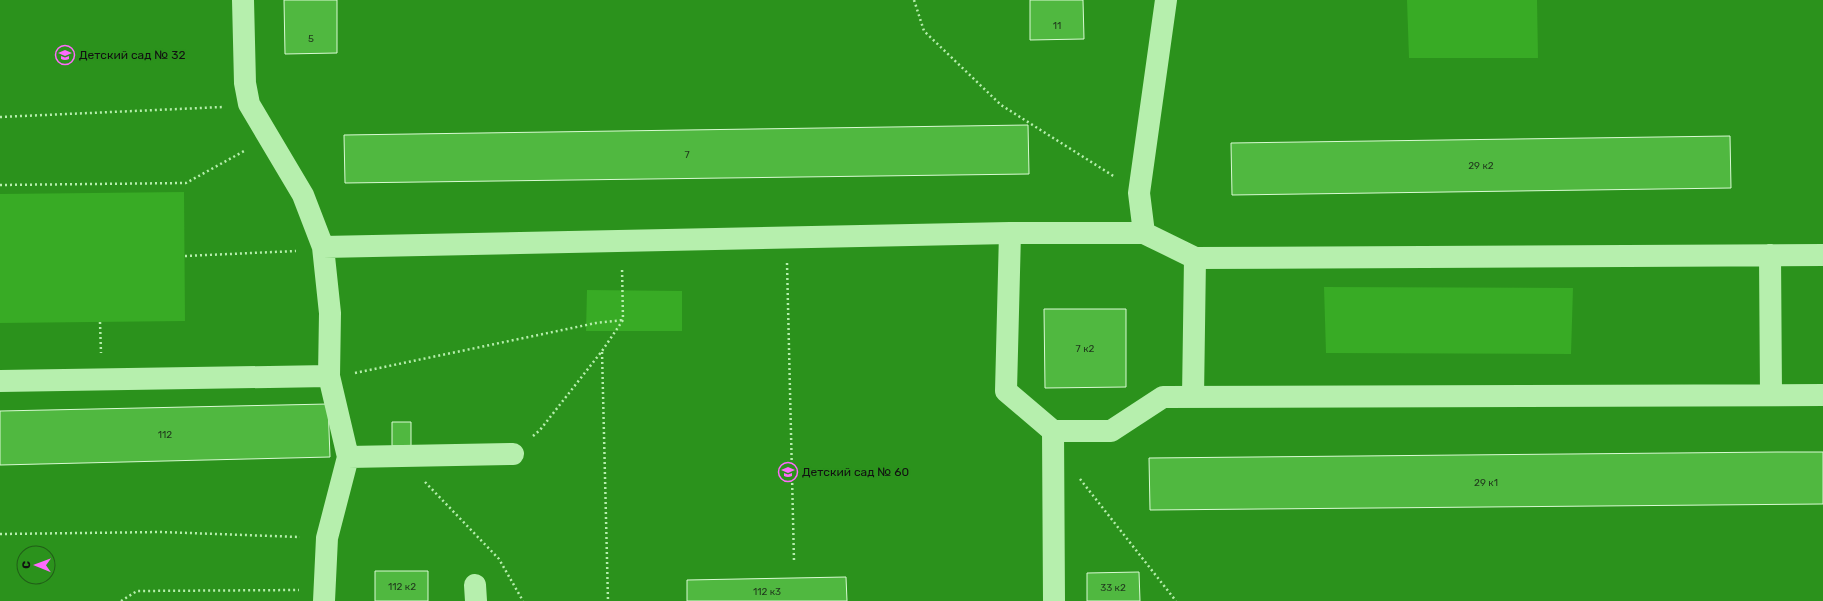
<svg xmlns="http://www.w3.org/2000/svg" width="1823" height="601" font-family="Rubik,sans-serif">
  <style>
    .green { fill: #38ab25 }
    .building { fill: #50b840; stroke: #d9fad3 }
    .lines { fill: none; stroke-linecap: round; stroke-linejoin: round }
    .path { stroke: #b6efad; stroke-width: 2.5; stroke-dasharray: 2 3; stroke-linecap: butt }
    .minor { stroke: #b6efad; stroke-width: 22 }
    .labels { text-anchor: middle; stroke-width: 4; stroke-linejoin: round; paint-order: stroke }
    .number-label { font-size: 10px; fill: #213b1d }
    .poi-label { font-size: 12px; fill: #111; stroke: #2b921c; text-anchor: start }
  </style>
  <rect width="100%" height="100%" fill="#2b921c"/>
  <path class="green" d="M1407 0H1537L1538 58H1409Z
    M184 192 185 321 0 323V194Z
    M1324 287 1573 288 1571 354 1326 353Z
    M587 290 682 291V331H586Z"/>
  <path class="building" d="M284 0H337V53L285 54Z
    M1030 0H1083L1084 39 1030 40Z
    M1028 125 1029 174 345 183 344 135Z
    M1730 136 1731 188 1232 195 1231 143Z
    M1044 309H1126V387L1045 388Z
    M328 404 330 457 0 465V411Z
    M392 422H411V446H392Z
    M1777 452H1823V504L1150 510 1149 458Z
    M375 571H428V601H375Z
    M1139 572 1140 601H1087V573Z
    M846 577 847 601H687V580Z"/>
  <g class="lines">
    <path class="path" d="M914 0 924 31 1001 105 1115 177
      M0 117 223 107
      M0 185 186 183 246 150
      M185 256 296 251
      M787 263 794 561
      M100 322 101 353
      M602 352 608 601
      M355 373 596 323 623 320
      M533 436 540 430 602 351 623 320 622 267
      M1080 479 1176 601
      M425 482 499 559 523 601
      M0 534 161 532 300 537
      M121 601 137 591 299 590"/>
    <path class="minor" d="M243 0 245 83 249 104 303 195 323 247 1010 233 1006 391 1053 431
      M1010 233H1144L1195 258 1823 255
      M1144 233 1139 193 1166 0
      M323 247 330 313 329 376
      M1770 255 1771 395
      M0 381 329 376 348 457 327 538 324 601
      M1193 397 1195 258
      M348 457 513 454
      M475 585 476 601
      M1054 601 1053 431H1111L1163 397 1823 395"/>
  </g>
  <defs>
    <g id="school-ring" transform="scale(1)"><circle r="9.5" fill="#2b921c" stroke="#ff6bfc" stroke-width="1.5"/><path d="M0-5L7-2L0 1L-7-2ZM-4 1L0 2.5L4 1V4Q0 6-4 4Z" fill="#ff6bfc"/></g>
  </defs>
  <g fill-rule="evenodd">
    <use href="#school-ring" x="65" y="55"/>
    <use href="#school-ring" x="788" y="472"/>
  </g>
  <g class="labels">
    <g class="number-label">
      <text x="1057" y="29">11</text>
      <text x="311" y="42">5</text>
      <text x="687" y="158">7</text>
      <text x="1481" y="169">29 к2</text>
      <text x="1085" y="352">7 к2</text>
      <text x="165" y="438">112</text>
      <text x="1486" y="486">29 к1</text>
      <text x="402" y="590">112 к2</text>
      <text x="1113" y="591">33 к2</text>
      <text x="767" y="595">112 к3</text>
    </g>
    <g class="poi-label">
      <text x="79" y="59">Детский сад № 32</text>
      <text x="802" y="476">Детский сад № 60</text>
    </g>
  </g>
  <g transform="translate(36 565) rotate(271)"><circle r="19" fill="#2b921c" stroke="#215e18"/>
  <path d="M0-3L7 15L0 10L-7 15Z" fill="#ff6bfc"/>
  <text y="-6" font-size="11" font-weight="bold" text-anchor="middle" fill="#111111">С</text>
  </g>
</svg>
